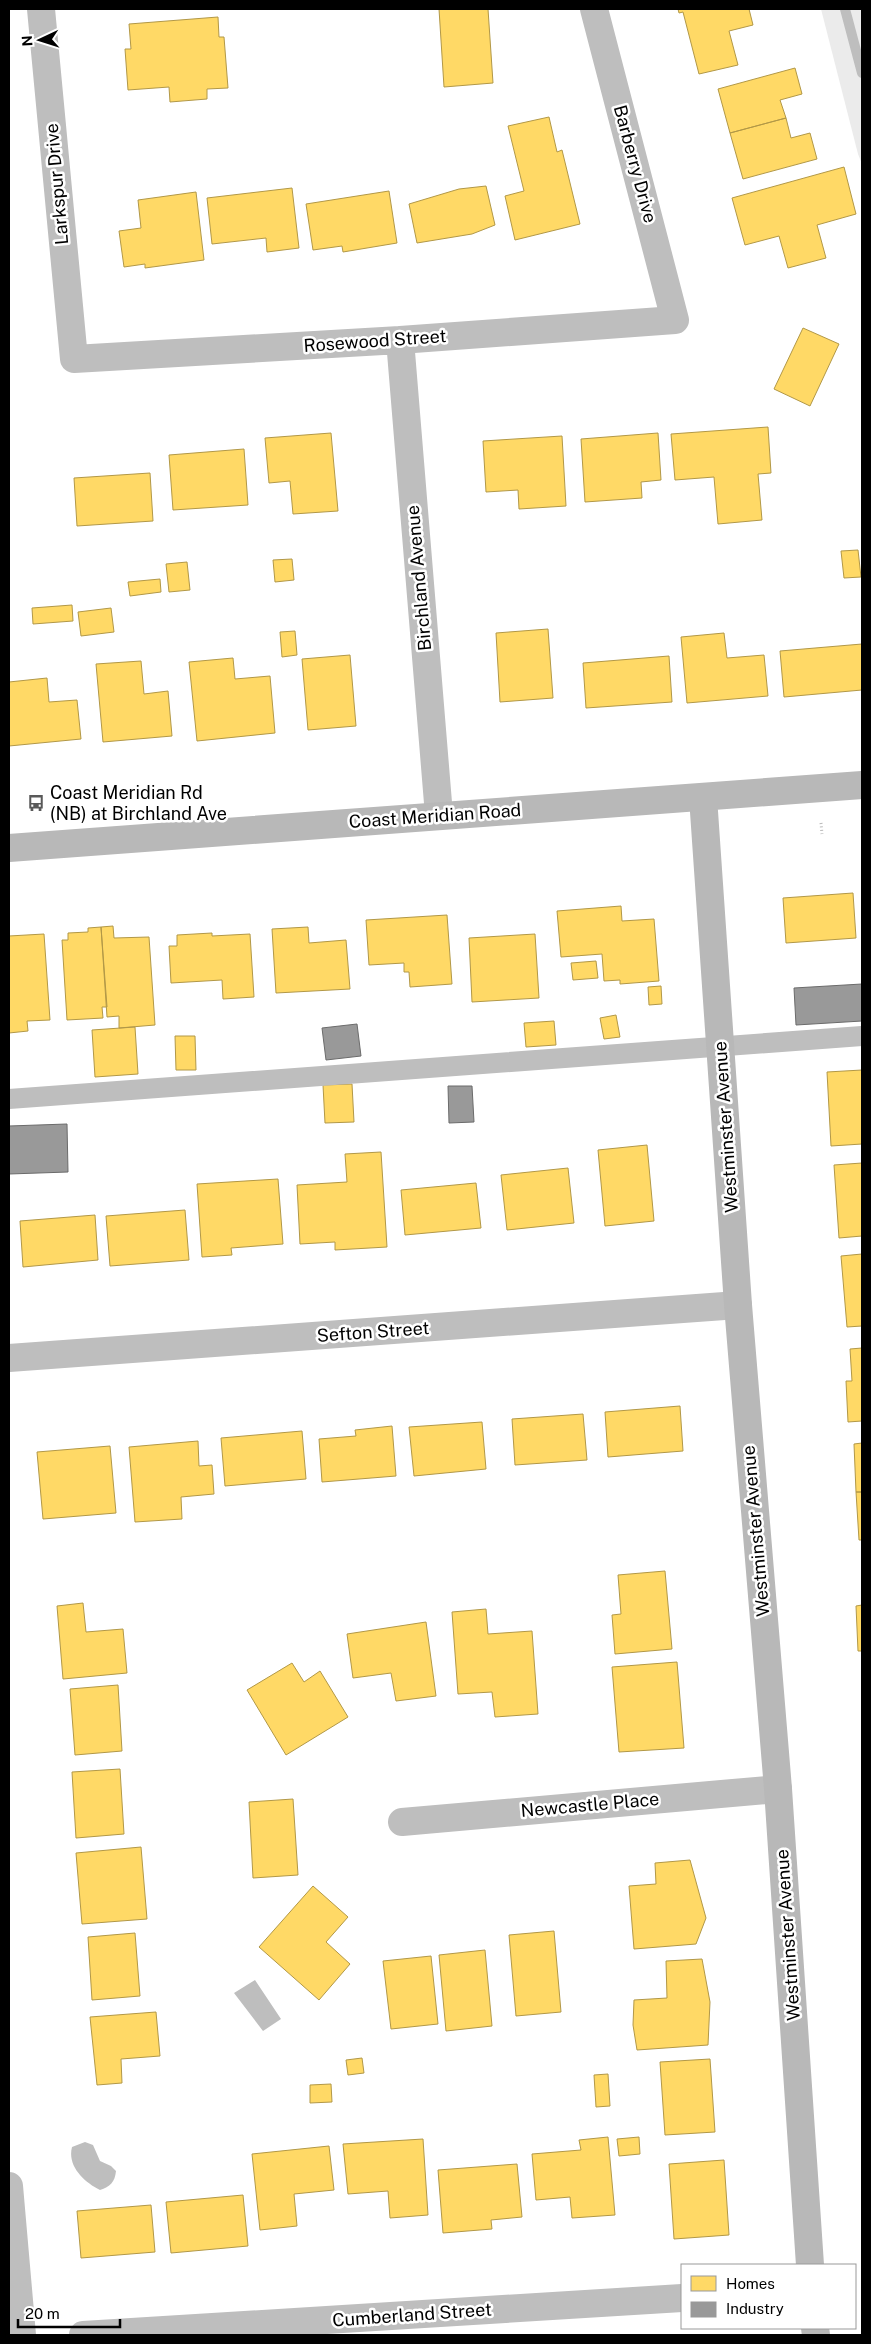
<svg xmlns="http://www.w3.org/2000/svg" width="871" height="2344" font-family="'Public Sans',sans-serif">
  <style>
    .green { fill: #ebebeb }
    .water { fill: #bebebe }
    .homes { fill: #ffd966; stroke: #b29847 }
    .industry { fill: #999; stroke: #6b6b6b }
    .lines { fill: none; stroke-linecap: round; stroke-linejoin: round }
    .stream { stroke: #bebebe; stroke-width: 10 }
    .path { stroke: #b9b9b9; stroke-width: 3; stroke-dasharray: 1 2.5; stroke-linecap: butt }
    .lane { stroke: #bebebe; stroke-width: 20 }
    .street { stroke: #bebebe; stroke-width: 28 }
    .secondary { stroke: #b8b8b8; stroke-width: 28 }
    .labels { text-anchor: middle; stroke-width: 5; stroke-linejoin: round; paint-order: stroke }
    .street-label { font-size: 18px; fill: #000; stroke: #fff }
    .poi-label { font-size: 18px; fill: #000; stroke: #fff; text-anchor: start }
  </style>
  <rect width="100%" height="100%" fill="#fff"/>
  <path class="green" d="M821 9H862V164L858 154Z"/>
  <path class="water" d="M255 1980 281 2019 263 2031 234 1993Z
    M85 2142 93 2145 100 2161 111 2166 116 2171C115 2182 110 2187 100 2190 84 2182 67 2166 72 2147Z"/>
  <path class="homes" d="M439 9H488L493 83 444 87Z
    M678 9H749L753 25 729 31 738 65 699 74 683 12 679 13Z
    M218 17 219 37H224L228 88 207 89V99L170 102 169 87 128 90 125 49H131L129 24Z
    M795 68 802 94 780 100 786 118 730 133 718 89Z
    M549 117 557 152 562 150 580 224 515 240 505 196 524 191 508 126Z
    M786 118 791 138 810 133 817 159 743 179 730 133Z
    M844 167 856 214 817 225 826 258 788 268 779 236 745 245 732 198Z
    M486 186 495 225 472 234 417 243 409 204 459 189Z
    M292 188 299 248 267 252 266 238 212 244 207 198Z
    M389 191 397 243 343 252 342 246 313 250 306 204Z
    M196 192 204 260 145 268V264L124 267 119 231 141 228 138 200Z
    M803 328 839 344 810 406 774 389Z
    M768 427 771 473 758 474 762 520 718 524 714 477 675 480 671 434Z
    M331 433 338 511 293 514 290 481 269 483 265 438Z
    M658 433 661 480 641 482 642 498 585 502 581 439Z
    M562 436 566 506 519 509 518 490 486 492 483 441Z
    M244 449 248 505 173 510 169 455Z
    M150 473 153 521 77 526 74 478Z
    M858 550 861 577 844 578 841 551Z
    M292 559 294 580 275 582 273 560Z
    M187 562 190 590 169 592 166 564Z
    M160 579 161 592 130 596 128 582Z
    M72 605 73 621 33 624 32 608Z
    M111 608 114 632 81 636 78 612Z
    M548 629 553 698 500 702 496 633Z
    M295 631 297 655 282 657 280 632Z
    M724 633 727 658 764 655 768 696 687 703 681 637Z
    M862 644V690L784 697 780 651Z
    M350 655 356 726 308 730 302 659Z
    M669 656 672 702 586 708 583 663Z
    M233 658 235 679 270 676 275 733 197 741 189 662Z
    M141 661 144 694 168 691 172 736 103 742 96 664Z
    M47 678 49 702 77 700 81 739 9 746V682Z
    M853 893 856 938 786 943 783 898Z
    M621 906 622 921 654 919 659 981 620 984V980L604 981 602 954 561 957 557 911Z
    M447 915 452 984 410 987 409 972H404V963L369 965 366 920Z
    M113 926 114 938 149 937 155 1025 119 1028V1016L107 1017 101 927Z
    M101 927 107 1007H102L103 1018 67 1020 62 940H68V933L88 932V928Z
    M308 927 309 943 346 940 350 989 276 993 272 929Z
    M212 933V936L250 934 254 997 223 999 222 980 171 983 169 946H177V935Z
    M44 934 50 1020 27 1021 28 1031 9 1033V936Z
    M535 934 539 998 472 1002 469 938Z
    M596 961 598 978 573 980 571 963Z
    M661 986 662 1004 649 1005 648 987Z
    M616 1015 620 1037 604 1039 600 1018Z
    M554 1021 556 1045 526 1047 524 1023Z
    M135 1027 138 1074 95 1077 92 1030Z
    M175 1036H195L196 1070H176Z
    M862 1070V1144L831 1146 827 1072Z
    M352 1084 354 1122 325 1123 323 1085Z
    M647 1145 654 1221 605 1226 598 1150Z
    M381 1152 387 1247 335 1250V1242L300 1244 297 1185 347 1182 345 1154Z
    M862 1163V1236L839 1238 834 1165Z
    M568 1168 574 1223 507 1230 501 1175Z
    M278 1179 283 1244 231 1248 232 1255 202 1257 197 1184Z
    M476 1183 481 1228 405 1235 401 1190Z
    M185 1210 189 1260 110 1266 106 1216Z
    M95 1215 98 1260 23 1267 20 1221Z
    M862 1254V1326L847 1327 841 1256Z
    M862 1348V1421L848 1422 846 1381H852L850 1349Z
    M680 1406 683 1451 608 1457 605 1412Z
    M583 1414 587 1460 515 1465 512 1419Z
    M482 1422 486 1469 414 1476 409 1427Z
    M392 1426 396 1476 322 1482 319 1439 356 1436 355 1430Z
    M302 1431 306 1479 225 1486 221 1438Z
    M198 1441 199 1466 212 1465 214 1494 181 1497 182 1519 135 1522 129 1447Z
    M862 1443V1492H856L854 1444Z
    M110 1446 116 1513 43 1519 37 1452Z
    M856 1492H862V1540H859Z
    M665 1571 672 1649 615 1654 612 1615 621 1614 618 1575Z
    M83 1603 86 1632 123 1629 127 1673 63 1679 57 1606Z
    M862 1605V1651H858L856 1606Z
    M486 1609 488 1634 532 1631 538 1714 495 1717 492 1692 458 1694 452 1612Z
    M426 1622 436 1696 396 1701 391 1673 353 1678 347 1634Z
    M677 1662 684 1748 619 1752 612 1667Z
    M292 1663 304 1682 320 1671 348 1717 286 1755 247 1690Z
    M118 1685 122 1751 75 1755 70 1689Z
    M120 1769 124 1834 76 1838 72 1772Z
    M293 1799 298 1875 253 1878 249 1802Z
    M141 1847 147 1919 82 1924 76 1853Z
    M690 1860 706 1918 696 1944 634 1949 629 1886 656 1884 655 1863Z
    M313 1886 348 1917 326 1942 350 1964 319 2000 259 1947Z
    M554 1931 561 2012 516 2016 509 1935Z
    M135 1933 140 1996 92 2000 88 1937Z
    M485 1950 492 2026 446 2031 439 1955Z
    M431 1956 438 2024 391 2029 383 1961Z
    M702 1959 710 2002 708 2045 637 2050 633 2025 634 2000 667 1998 666 1961Z
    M156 2012 160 2056 121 2059 122 2083 97 2085 90 2017Z
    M362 2058 364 2073 348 2075 346 2060Z
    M710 2059 715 2132 665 2135 660 2062Z
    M608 2074 610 2106 596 2107 594 2075Z
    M331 2084 332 2102 310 2103V2085Z
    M608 2137 615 2215 572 2218 570 2197 536 2200 532 2154 581 2150 579 2140Z
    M639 2137 640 2154 619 2156 617 2139Z
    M423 2139 428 2215 390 2218 388 2191 348 2194 343 2144Z
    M329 2146 334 2190 294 2194 297 2226 260 2230 252 2154Z
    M724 2160 729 2235 674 2239 669 2164Z
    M517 2164 522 2217 491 2220 492 2229 443 2233 438 2170Z
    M243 2195 248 2246 171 2253 166 2202Z
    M151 2205 155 2252 81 2258 77 2211Z"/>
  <path class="industry" d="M862 984V1021L796 1025 794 988Z
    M357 1024 361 1056 326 1060 322 1028Z
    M448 1086H472L474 1122 449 1123Z
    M67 1124 68 1172 9 1174V1126Z"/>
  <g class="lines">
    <path class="stream" d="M845 9 862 73"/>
    <path class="path" d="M821 823 822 834"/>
    <path class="lane" d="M9 1099 862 1036"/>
    <path class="street" d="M41 9 74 359 400 340 675 320 594 9
      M400 340 439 815
      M9 1358 738 1305
      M402 1822 778 1789
      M9 2186 22 2335
      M83 2335 682 2298"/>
    <path class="secondary" d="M703 797 738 1305 778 1789 810 2265
      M9 848 862 785
      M815 2328 816 2335"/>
  </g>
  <defs>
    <g id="bus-bare" transform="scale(1.35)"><path d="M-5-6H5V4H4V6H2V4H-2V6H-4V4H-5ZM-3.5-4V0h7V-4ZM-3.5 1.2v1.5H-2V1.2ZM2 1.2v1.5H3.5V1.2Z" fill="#595959" stroke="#fff" stroke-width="2.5" paint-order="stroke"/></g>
  </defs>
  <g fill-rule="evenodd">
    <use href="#bus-bare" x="36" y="803"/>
  </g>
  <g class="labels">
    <g class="street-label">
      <text transform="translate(635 164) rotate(75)" y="6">Barberry Drive</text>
      <text transform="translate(57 184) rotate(-95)" y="6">Larkspur Drive</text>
      <text transform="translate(375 341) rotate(-4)" y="6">Rosewood Street</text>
      <text transform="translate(419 578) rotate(-95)" y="6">Birchland Avenue</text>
      <text transform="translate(435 816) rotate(-4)" y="6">Coast Meridian Road</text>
      <text transform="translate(726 1127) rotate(-94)" y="6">Westminster Avenue</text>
      <text transform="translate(373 1332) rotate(-4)" y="6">Sefton Street</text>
      <text transform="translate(756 1531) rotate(-95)" y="6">Westminster Avenue</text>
      <text transform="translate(590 1805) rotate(-5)" y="6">Newcastle Place</text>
      <text transform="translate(788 1935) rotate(-94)" y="6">Westminster Avenue</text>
      <text transform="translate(412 2315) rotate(-4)" y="6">Cumberland Street</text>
    </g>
    <g class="poi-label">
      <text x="50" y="799">Coast Meridian Rd<tspan x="50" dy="21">(NB) at Birchland Ave</tspan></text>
    </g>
  </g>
  <rect width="871" height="2344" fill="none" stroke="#000000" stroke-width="20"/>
  <rect x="681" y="2264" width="175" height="65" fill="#ffffff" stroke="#999999"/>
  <rect x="691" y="2276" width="25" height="15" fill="#ffd966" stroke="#999999"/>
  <text x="726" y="2289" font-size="15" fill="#000000">Homes</text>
  <rect x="691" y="2302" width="25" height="15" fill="#999999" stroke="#999999"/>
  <text x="726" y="2314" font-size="15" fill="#000000">Industry</text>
  <g transform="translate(40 40) rotate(266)" stroke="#ffffff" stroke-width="4" paint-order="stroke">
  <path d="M0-4L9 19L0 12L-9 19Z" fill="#000000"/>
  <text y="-8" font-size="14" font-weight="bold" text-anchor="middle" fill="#000000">N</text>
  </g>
  <path d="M18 2319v8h102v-8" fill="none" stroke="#000000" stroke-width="2.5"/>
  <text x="25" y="2319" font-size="15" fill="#000000" stroke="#ffffff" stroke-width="4" paint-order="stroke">20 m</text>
</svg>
